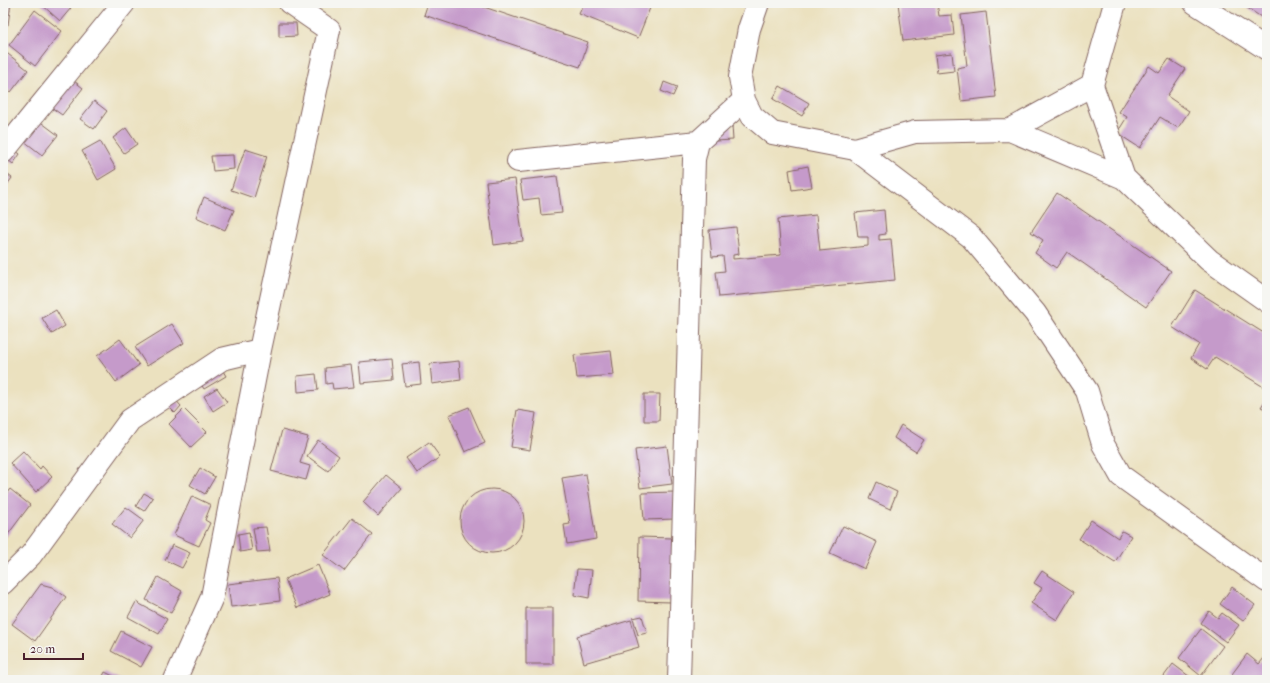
<svg xmlns="http://www.w3.org/2000/svg" width="1270" height="683" font-family="'IM FELL French Canon',serif">
  <style>
    .building { fill: #c59aca }
    .lines { fill: none; stroke-linecap: round; stroke-linejoin: round }
    .minor-casing { stroke: #82635f; stroke-width: 24 }
    .minor { stroke: #fff; stroke-width: 22 }
  </style>
  <rect width="100%" height="100%" fill="#f6f6f2"/>
  <filter id="ink" filterUnits="userSpaceOnUse"><feTurbulence type="fractalNoise" baseFrequency=".025" numOctaves="2"/><feDisplacementMap in="SourceGraphic" scale="8" xChannelSelector="R" yChannelSelector="G"/><feConvolveMatrix kernelMatrix="1 2 1 2 8 2 1 2 1" color-interpolation-filters="sRGB"/></filter>
  <filter id="wash" filterUnits="userSpaceOnUse"><feTurbulence type="fractalNoise" baseFrequency=".012" numOctaves="4" result="noise"/><feDisplacementMap in="SourceGraphic" scale="16" xChannelSelector="R" yChannelSelector="G"/><feGaussianBlur stdDeviation="0.9" result="paint"/><feColorMatrix in="noise" values="0 0 0 0 0 0 0 0 0 0 0 0 0 0 0 0 0 1.4 0 .05"/><feComposite in="paint" operator="in"/></filter>
  <g filter="url(#wash)">
    <rect width="100%" height="100%" fill="#ebe1bf"/>
    <g id="blocks">
      <path class="building" d="M3 3H11L8 25 3 24Z
        M40 3H66L71 8 60 21Z
        M428 3H472L588 42 580 67 424 15Z
        M584 3H652L638 38 579 14Z
        M898 3H937L939 16 952 15 954 35 903 41Z
        M1240 3H1267V21Z
        M35 10 62 31 35 66 9 45Z
        M986 12 996 97 961 101 957 68 967 66 961 15Z
        M279 23H296L297 36 279 37Z
        M3 50 28 70 11 92 3 86Z
        M952 53 954 71 937 73 935 55Z
        M1169 59 1185 69 1167 96 1189 111 1178 128 1160 117 1140 148 1117 133 1127 117 1119 112 1149 66 1159 73Z
        M69 77 83 88 62 115 48 105Z
        M664 82 677 87 673 96 661 91Z
        M780 86 809 103 802 116 773 99Z
        M94 101 107 111 94 129 80 119Z
        M34 117 58 135 42 155 19 137Z
        M732 126 733 140 716 141 715 128Z
        M126 128 137 144 124 153 113 138Z
        M100 141 116 169 98 180 82 151Z
        M10 146 20 154 13 164 3 156Z
        M245 149 267 156 254 198 231 190Z
        M233 155 234 169 213 171 211 156Z
        M808 166 812 187 792 190 789 170Z
        M3 171 12 178 3 190Z
        M557 176 562 213 541 215 539 198 523 200 520 180Z
        M515 179 523 241 494 245 486 182Z
        M1057 193 1171 271 1146 307 1067 252 1056 268 1035 253 1043 240 1031 232Z
        M204 197 234 210 225 230 196 217Z
        M884 210 886 234 879 235V240L891 239 895 280 719 297 716 272 725 271 723 256 712 257 709 230 736 227 739 254 733 255V259L781 255 778 219 816 215 820 251 868 246V237H858L855 213Z
        M1195 290 1267 335V389L1215 357 1207 369 1191 358 1199 344 1172 327Z
        M56 310 65 326 52 334 42 318Z
        M172 324 184 343 147 366 135 347Z
        M120 339 139 365 116 382 97 356Z
        M611 351 614 375 577 378 574 355Z
        M392 359 394 380 361 383 359 362Z
        M459 361 461 380 432 384 430 364Z
        M419 362 421 384 405 386 402 364Z
        M351 365 354 387 333 389 332 383 326 384 325 368Z
        M220 366 226 376 204 389 198 379Z
        M316 374 318 390 298 392 297 376Z
        M217 388 227 402 213 411 204 396Z
        M644 394H660L659 421H644Z
        M173 397 181 406 175 413 166 404Z
        M1267 398V410L1261 407Z
        M469 407 485 443 465 452 449 415Z
        M184 409 207 432 191 447 169 424Z
        M517 410 536 413 530 450 511 447Z
        M901 425 924 440 916 452 894 438Z
        M282 430 308 437 300 463 310 466 306 480 271 471Z
        M318 440 339 456 328 471 307 456Z
        M429 442 440 457 417 473 406 458Z
        M667 446 672 484 640 488 635 450Z
        M23 451 40 469 42 466 52 477 36 492 10 463Z
        M200 468 215 477 205 494 190 485Z
        M586 474 596 539 567 544 564 525 570 524 562 478Z
        M386 475 402 488 378 516 363 502Z
        M876 482 897 492 890 509 869 499Z
        M460 521a32 32 0 1 1 64 0a32 32 0 1 1-64 0Z
        M10 489 30 505 6 537 3 534V498Z
        M674 492 675 519 644 520 642 493Z
        M144 493 153 498 144 511 136 506Z
        M192 496 211 505 205 520 210 523 199 546 174 535Z
        M126 507 144 520 130 538 112 524Z
        M352 518 372 534 344 571 323 555Z
        M1091 520 1118 538 1122 531 1131 536 1115 562 1079 539Z
        M843 526 877 542 865 569 830 553Z
        M266 527 270 551 257 552 253 528Z
        M249 532 252 550 240 552 238 534Z
        M639 537 673 538 671 602 638 601Z
        M172 545 190 553 182 568 165 560Z
        M318 565 330 594 297 608 285 579Z
        M577 569 592 570 589 598 574 595Z
        M1042 571 1074 592 1057 620 1031 603 1042 588 1034 583Z
        M158 577 182 591 171 613 146 600Z
        M277 578 280 601 231 607 228 584Z
        M41 584 52 587 66 597 35 641 12 624Z
        M1232 587 1255 605 1243 621 1220 604Z
        M136 602 167 619 159 634 128 617Z
        M526 608H553V664H526Z
        M1209 611 1218 618 1222 613 1239 625 1226 642 1201 623Z
        M642 616 647 633 638 635 633 618Z
        M631 620 639 647 584 663 577 636Z
        M1201 629 1223 646 1201 676 1179 658Z
        M121 631 152 647 141 667 111 651Z
        M1247 654 1259 664 1265 657 1267 658V677L1265 680H1241L1232 674Z
        M1173 664 1194 680H1161Z
        M105 672 121 680H101Z"/>
    </g>
  </g>
  <g filter="url(#ink)">
    <use href="#blocks" fill-opacity="0" stroke="#82635f" stroke-width="1"/>
    <g class="lines">
      <g class="minor-casing">
        <path id="minor" d="M1115 3 1092 85 1124 178 1209 260 1267 301
          M1195 3 1267 49
          M744 100 752 116 772 133 855 149 971 237 1035 313 1087 391 1103 444 1121 476 1267 581
          M1010 130 1092 85
          M855 149 915 132 1010 130 1124 178
          M3 152 124 3
          M518 161 698 142 744 100 740 77 749 29 758 3
          M3 583 31 555 130 420 222 359 260 350
          M175 680 212 597 260 350 329 30 290 3
          M679 680 694 159 698 142"/>
      </g>
      <use href="#minor" class="minor"/>
    </g>
  </g>
  <rect width="1270" height="683" fill="none" stroke="#f6f6f2" stroke-width="16"/>
  <path d="M24 653v6h59v-6" fill="none" stroke="#4a1f2b" stroke-width="2"/>
  <text x="30" y="653" font-size="12" fill="#4a1f2b" stroke="#f6f6f2" stroke-width="3" paint-order="stroke">20 m</text>
</svg>
